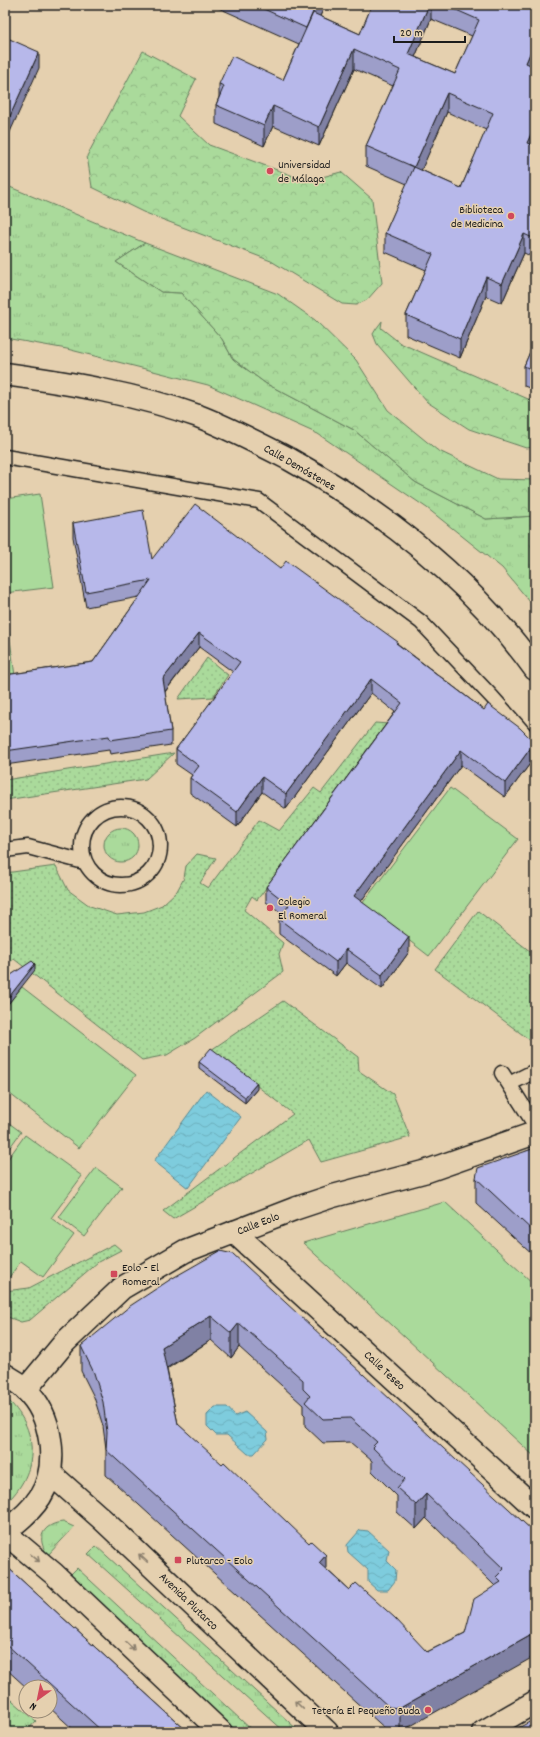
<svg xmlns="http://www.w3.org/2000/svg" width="540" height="1737" font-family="Dekko,sans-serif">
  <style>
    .grass { fill: url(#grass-tufts); stroke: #637b5c }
    .forest { fill: url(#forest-crowns); stroke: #637b5c }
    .park { fill: #aada9b; stroke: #637b5c }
    .garden { fill: url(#garden-dots); stroke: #637b5c }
    .water { fill: url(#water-waves); stroke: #578690 }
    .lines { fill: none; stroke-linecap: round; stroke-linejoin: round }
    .lane-casing { stroke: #1c1c1c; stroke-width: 17 }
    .street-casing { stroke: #1c1c1c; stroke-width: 25 }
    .secondary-casing { stroke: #1c1c1c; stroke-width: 25 }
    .lane { stroke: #e5d0af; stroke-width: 14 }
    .street { stroke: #e5d0af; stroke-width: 22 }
    .secondary { stroke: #e5d0af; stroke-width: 22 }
    .wall { fill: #9d9ec9; stroke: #1c1c1c; fill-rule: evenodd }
    .shaded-wall { fill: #8081a4; stroke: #1c1c1c }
    .building { fill: #b7b8ea; stroke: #1c1c1c; fill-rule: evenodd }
    .oneway { stroke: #8b7f6d }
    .poi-dot { fill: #d1495b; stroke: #e5d0af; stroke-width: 1.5 }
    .labels { text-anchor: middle; stroke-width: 3; stroke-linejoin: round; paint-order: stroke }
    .poi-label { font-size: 12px; fill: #1c1c1c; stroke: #e5d0af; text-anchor: start }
    .street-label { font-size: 12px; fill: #1c1c1c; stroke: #e5d0af }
  </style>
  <defs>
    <pattern id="grass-tufts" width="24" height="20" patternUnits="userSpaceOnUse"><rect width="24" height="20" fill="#aada9b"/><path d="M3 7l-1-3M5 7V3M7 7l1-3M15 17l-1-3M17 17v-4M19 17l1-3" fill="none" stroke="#92ba85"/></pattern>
    <pattern id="forest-crowns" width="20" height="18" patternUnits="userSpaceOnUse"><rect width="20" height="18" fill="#aada9b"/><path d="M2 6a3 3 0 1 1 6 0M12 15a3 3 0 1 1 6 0" fill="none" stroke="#92ba85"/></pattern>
    <pattern id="garden-dots" width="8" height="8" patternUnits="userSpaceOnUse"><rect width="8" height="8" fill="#aada9b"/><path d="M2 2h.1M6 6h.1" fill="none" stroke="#92ba85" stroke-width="1.8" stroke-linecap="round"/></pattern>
    <pattern id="water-waves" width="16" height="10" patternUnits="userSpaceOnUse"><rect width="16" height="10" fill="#7eccdd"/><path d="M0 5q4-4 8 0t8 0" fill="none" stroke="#6cafbd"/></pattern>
  </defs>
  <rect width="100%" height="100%" fill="#e5d0af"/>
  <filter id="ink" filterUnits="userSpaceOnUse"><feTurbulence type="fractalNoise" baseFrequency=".025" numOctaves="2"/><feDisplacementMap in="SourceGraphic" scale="8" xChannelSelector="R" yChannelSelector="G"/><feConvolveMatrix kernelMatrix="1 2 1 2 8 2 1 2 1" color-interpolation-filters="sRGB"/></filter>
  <g filter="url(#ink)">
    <path class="grass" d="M5 185 145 243 116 262 161 292 181 293 222 339 233 359 265 383 354 430 415 482 486 519 535 516V608L502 568 427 508 318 434 208 385 67 349 5 338Z
      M104 845a17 17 0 1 1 34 0a17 17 0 1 1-34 0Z
      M5 1397C40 1429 40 1472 5 1504Z
      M63 1522 74 1527 48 1555C35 1538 43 1524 63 1522Z
      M96 1546 300 1732H285L88 1554Z
      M77 1568 254 1732H237L69 1576Z
      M5 1694 36 1721 26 1732H5Z"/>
    <path class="forest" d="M143 51 196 79 178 116 209 145 307 181 341 172 372 199 382 283 367 300 356 305 342 304 271 261 143 212 92 187 87 156Z
      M145 243 278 294 315 320 356 360 388 410 437 450 498 479 535 480V516L486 519 415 482 354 430 265 383 233 359 222 339 181 293 161 292 116 262Z
      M382 321 381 328 400 343 535 402V447L526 448 469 429 427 402 377 344 373 334 376 329Z"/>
    <path class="park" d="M40 494 54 587 5 593V499Z
      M6 611 16 683 5 685V612Z
      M450 788 518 839 429 956 362 904Z
      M22 987 136 1075 79 1148 5 1090V1008Z
      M5 1120 21 1132 5 1154Z
      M25 1135 82 1176 51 1218 74 1235 43 1277 21 1261 5 1283V1163Z
      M96 1168 122 1187 84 1236 59 1217Z
      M445 1202 535 1285V1457L303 1243Z"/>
    <path class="garden" d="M207 658 228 675 213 697 178 699Z
      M375 723 389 724 257 900 252 896 244 910 283 943 279 954 283 972 195 1038 167 1055 142 1060 14 959 5 965V873L56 866 68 890 90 906 117 915 144 912 162 905 177 891 184 878 186 866 197 854 216 858 200 883 208 888 259 820 279 831 314 788 321 793Z
      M174 753 146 779 5 800V780Z
      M478 911 535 955V1044L435 969Z
      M283 1001 358 1057 359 1071 393 1094 410 1137 321 1162 309 1140 173 1219 163 1211 293 1114 211 1050Z
      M114 1244 121 1250 98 1262 30 1320 21 1322 5 1316V1291L29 1288Z"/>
    <path class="water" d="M206 1090 241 1117 188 1188 154 1161Z
      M215 1407H227L235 1416 245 1412 267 1432 268 1439 254 1454H248L227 1435H216L207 1426V1415Z
      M360 1530 368 1531 389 1550 387 1561 396 1570 395 1581 388 1590H377L368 1582V1570L348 1552 347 1545Z"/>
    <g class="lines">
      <g class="lane-casing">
        <path id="lane" d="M5 457 259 501 421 622 492 697 535 746
          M82 846a39 39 0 1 1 78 0a39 39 0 1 1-78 0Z
          M5 850 28 847 84 862
          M502 1073 535 1125
          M509 1084 535 1071"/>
      </g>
      <g class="street-casing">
        <path id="street" d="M5 374C70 383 136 394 198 416 229 428 260 444 289 459 384 512 471 580 535 669
          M234 1232 535 1508
          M483 1732 535 1702"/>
      </g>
      <g class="secondary-casing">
        <path id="secondary" d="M5 1375C11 1379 20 1383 25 1389 52 1414 60 1465 40 1497 31 1511 19 1521 5 1531
          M26 1389 65 1342 122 1288 185 1251 294 1209 333 1196 427 1171 535 1133
          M50 1473 103 1520 327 1732
          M5 1533 54 1574 221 1732"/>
      </g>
      <use href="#lane" class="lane"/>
      <use href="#street" class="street"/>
      <use href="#secondary" class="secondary"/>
    </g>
    <path class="wall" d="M212 5H325L320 16 360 34 372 5H535V61L533 66 535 67V145L534 146H535V258L524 253 502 303 486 296 460 358 406 335V315L426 270 385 252V233L407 184 366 166V146L393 86 354 69 319 146 273 126 264 146 216 124V105L219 97V84L283 80 299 44ZM431 19 472 36 455 74 415 57ZM447 112 486 130 461 188 421 170Z
      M535 340V390L524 386V366Z
      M73 523 152 559 280 569 398 644 484 710 529 737 535 739V757L505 797 461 765 361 901 409 952 382 989 346 963 336 976 279 934V919L283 914 266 902V887L395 712 371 693 286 809 262 792 237 827 190 793V778L192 775 176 764V749L233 672 199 647 165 692 171 731V745L110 754 109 750 5 765V675L93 662 139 597 86 607 73 537Z
      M199 1062 257 1089 245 1103 199 1068Z
      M535 1148V1257L476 1203V1178L527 1151Z
      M220 1251 535 1533 401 1732H389L106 1475V1449L103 1426 94 1397 81 1371V1346ZM211 1340 231 1358 239 1347 303 1405V1413L305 1415V1426L323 1443 350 1442 372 1461V1471L397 1496V1512L416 1529 426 1518 495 1586 465 1633 427 1652 349 1590 326 1569 178 1424 167 1369Z
      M5 1565 188 1732H76L50 1708V1687H26L5 1668Z"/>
    <path class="shaded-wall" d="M316 5H325L306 48V28Z
      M429 5H431V19L408 74V54Z
      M535 41V61L526 82V63Z
      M354 49V69L319 146V127Z
      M39 52V68L5 143V127Z
      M447 93V112L414 187V167Z
      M273 106V126L264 146V126Z
      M535 125V145L527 163V143Z
      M524 234V253L502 303V284Z
      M486 277V296L460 358V339Z
      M199 633V647L163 694V679Z
      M371 679V693L286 809V794Z
      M535 742V757L505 797V783Z
      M461 750V765L354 911V896Z
      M262 777V792L237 827V812Z
      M409 937V952L382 989V975Z
      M346 949V963L336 976V962Z
      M35 964V970L5 1008V1002Z
      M257 1083V1089L245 1103V1097Z
      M211 1316V1340L162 1371V1347Z
      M239 1323V1347L231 1358V1333Z
      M426 1494V1518L416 1529V1505Z
      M326 1555V1580L319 1563Z
      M535 1632V1656L400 1732V1708Z"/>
    <path class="building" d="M255 5H316L306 28Z
      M372 5H429L408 54 455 74 479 20 445 5H535V41L526 63 535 67V125L527 143 535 146V239L524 234 502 284 486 277 460 339 406 315 433 254 385 233 414 167 366 146 400 70 354 49 319 127 273 106 264 126 216 105 224 86 219 84 232 56 283 80 313 13 360 34ZM447 93 493 113 461 188 414 167Z
      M5 37 39 52 5 127Z
      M535 340V371L524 366Z
      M195 504 280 569 286 561 398 642 396 643 484 710 488 704 520 728 529 737 535 739V742L505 783 461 750 354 896 409 937 382 975 346 949 336 962 279 919 289 905 266 887 402 703 371 679 286 794 262 777 237 812 190 778 199 766 176 749 240 662 199 633 163 679 171 731 110 740 109 736 5 751V675L93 662 151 580 86 592 73 523 143 510 152 559Z
      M32 961 35 964 5 1002V979Z
      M211 1048 257 1083 245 1097 199 1062Z
      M535 1148V1233L476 1178 478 1168Z
      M220 1251 233 1254 535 1533V1632L400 1708 389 1707 106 1450 107 1432 103 1402 94 1373 81 1346 130 1306 171 1279ZM211 1316 231 1333 239 1323 303 1380V1389L310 1396 305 1402 323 1419 350 1418 377 1442 372 1447 405 1479 397 1488 416 1505 426 1494 504 1569 496 1577 501 1582 474 1599 465 1633 427 1652 395 1618 356 1583 349 1590 319 1563 326 1555 311 1541 309 1543 224 1462 222 1464 178 1424 162 1347Z
      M5 1565 188 1732H103L5 1643Z
      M535 1719V1732H511Z"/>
    <defs><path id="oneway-shaft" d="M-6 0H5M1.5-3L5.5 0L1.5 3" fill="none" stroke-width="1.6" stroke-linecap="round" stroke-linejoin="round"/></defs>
    <g class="oneway">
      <use href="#oneway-shaft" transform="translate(35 1558) rotate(40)"/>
      <use href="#oneway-shaft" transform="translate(143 1558) rotate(-137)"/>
      <use href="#oneway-shaft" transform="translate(130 1646) rotate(43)"/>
      <use href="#oneway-shaft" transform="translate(299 1705) rotate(-136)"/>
    </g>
  </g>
  <g class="poi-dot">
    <circle cx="270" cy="171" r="4"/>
    <circle cx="511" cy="216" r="4"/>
    <circle cx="270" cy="908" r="4"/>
    <rect x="110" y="1270" width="8" height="8" rx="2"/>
    <rect x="174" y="1556" width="8" height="8" rx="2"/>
    <circle cx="428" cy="1710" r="4"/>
  </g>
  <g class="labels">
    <g class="poi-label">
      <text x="278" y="168">Universidad<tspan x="278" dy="14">de Málaga</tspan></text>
      <text x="503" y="213" text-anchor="end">Biblioteca<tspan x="503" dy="14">de Medicina</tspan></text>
      <text x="278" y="905">Colegio<tspan x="278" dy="14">El Romeral</tspan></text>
      <text x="122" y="1271">Eolo - El<tspan x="122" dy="14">Romeral</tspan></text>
      <text x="186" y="1564">Plutarco - Eolo</text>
      <text x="420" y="1714" text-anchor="end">Tetería El Pequeño Buda</text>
    </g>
    <g class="street-label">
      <text transform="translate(300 467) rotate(30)" y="4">Calle Demóstenes</text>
      <text transform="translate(258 1223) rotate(-21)" y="4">Calle Eolo</text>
      <text transform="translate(385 1370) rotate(43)" y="4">Calle Teseo</text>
      <text transform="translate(189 1601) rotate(44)" y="4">Avenida Plutarco</text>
    </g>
  </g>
  <rect width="540" height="1737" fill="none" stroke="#e5d0af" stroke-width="20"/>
  <rect x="10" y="10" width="520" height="1717" fill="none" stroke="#1c1c1c" stroke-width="1.5" filter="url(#ink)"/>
  <g transform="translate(38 1699) rotate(213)"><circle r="19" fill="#e5d0af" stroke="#958874"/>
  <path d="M0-3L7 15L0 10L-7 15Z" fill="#d1495b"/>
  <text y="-6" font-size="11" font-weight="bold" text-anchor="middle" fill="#1c1c1c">N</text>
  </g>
  <path d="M394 36v6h71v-6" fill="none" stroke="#1c1c1c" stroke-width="2"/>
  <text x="400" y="36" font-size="12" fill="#1c1c1c" stroke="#e5d0af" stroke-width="3" paint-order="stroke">20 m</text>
</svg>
